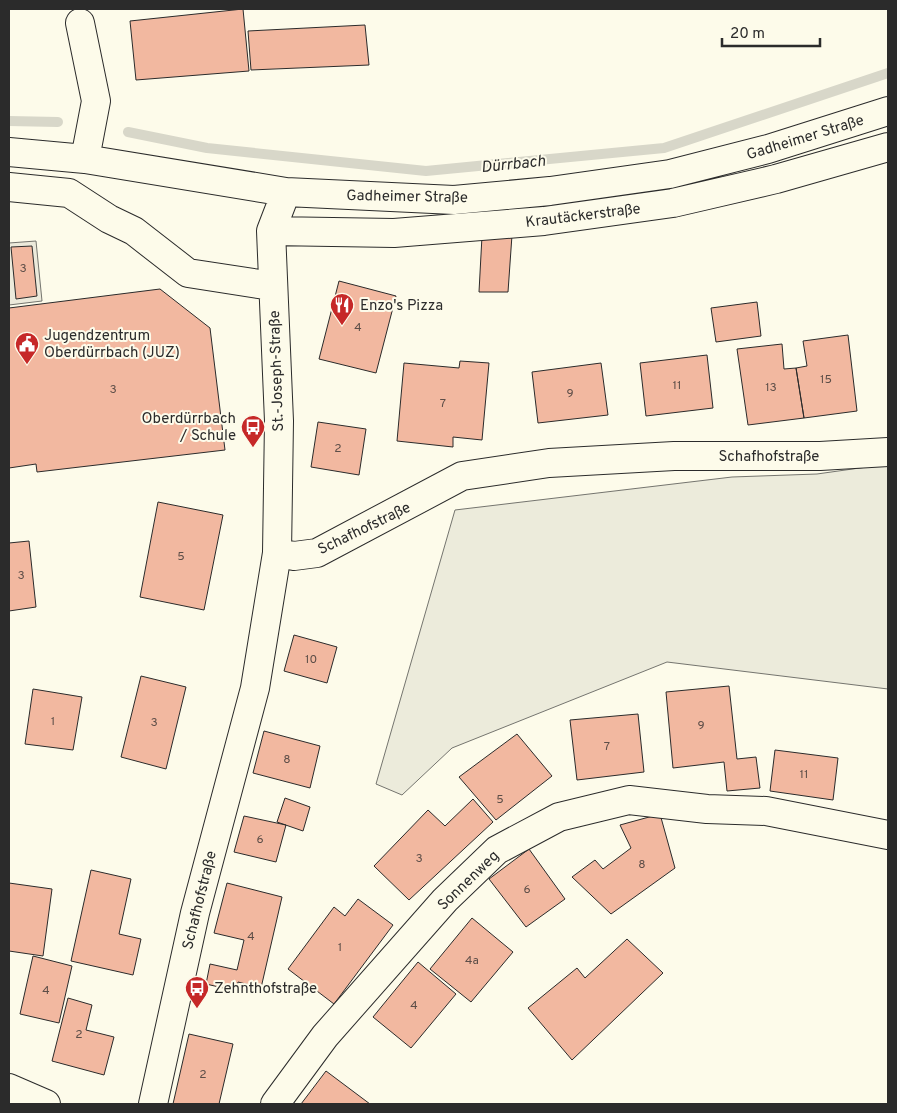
<svg xmlns="http://www.w3.org/2000/svg" width="897" height="1113" font-family="Overpass,sans-serif">
  <style>
    .green { fill: #ecebdb; stroke: #74746e }
    .parking { fill: #eceadb; stroke: #74746e }
    .lines { fill: none; stroke-linecap: round; stroke-linejoin: round }
    .stream { stroke: #d8d7c9; stroke-width: 10 }
    .building { fill: #f2b8a0; stroke: #2b2b2b }
    .minor-casing { stroke: #2b2b2b; stroke-width: 30 }
    .minor { stroke: #fdfbea; stroke-width: 28 }
    .labels { text-anchor: middle; stroke-width: 4; stroke-linejoin: round; paint-order: stroke }
    .number-label { font-size: 12px; fill: #5d4e48 }
    .street-label { font-size: 15px; fill: #2b2b2b; stroke: #fdfbea }
    .poi-label { font-size: 15px; fill: #2b2b2b; stroke: #fdfbea; text-anchor: start }
    .water-label { font-size: 16px; font-style: italic; fill: #2b2b2b; stroke: #fdfbea }
  </style>
  <rect width="100%" height="100%" fill="#fdfbea"/>
  <path class="green" d="M888 464V689L667 662 452 748 402 795 376 784 455 510 732 477 817 474Z"/>
  <path class="parking" d="M36 241 42 301 9 305V243Z"/>
  <g class="lines">
    <path class="stream" d="M9 121 58 122
      M128 132 207 148 426 171 664 148 888 73"/>
  </g>
  <path class="building" d="M243 9 249 71 136 80 130 21Z
    M365 25 369 65 251 70 248 31Z
    M512 235 508 292H479L482 236Z
    M32 246 37 296 16 299 11 247Z
    M339 281 396 296 376 373 319 359Z
    M160 289 210 328 225 450 37 472 36 464 9 468V308Z
    M757 302 761 336 716 342 711 308Z
    M848 335 857 411 804 418 796 368 807 366 803 341Z
    M782 344 784 369 796 368 804 418 748 425 737 349Z
    M707 355 713 408 646 416 640 363Z
    M460 361 489 363 482 440 453 437V447L397 441 404 363 459 368Z
    M601 363 608 415 538 423 532 372Z
    M318 422 366 429 359 475 311 467Z
    M158 502 223 515 204 610 140 597Z
    M29 541 36 607 9 611V543Z
    M294 635 337 647 327 683 284 671Z
    M141 676 186 687 166 769 121 757Z
    M729 686 737 759 756 757 760 788 727 791 724 762 673 768 666 692Z
    M33 689 82 697 73 750 25 744Z
    M638 714 644 772 577 780 570 720Z
    M264 731 320 746 310 788 253 773Z
    M517 734 552 776 496 820 459 777Z
    M775 750 838 758 833 800 770 791Z
    M285 798 310 807 303 831 277 822Z
    M473 799 493 822 409 900 374 866 428 810 445 826Z
    M660 814 675 868 611 914 572 877 595 860 603 869 631 848 620 825Z
    M244 816 286 825 276 862 234 852Z
    M529 849 565 899 526 927 489 879Z
    M91 870 131 879 119 934 141 939 133 975 71 961Z
    M9 883 52 889 43 956 9 951Z
    M227 883 282 897 261 988 238 982 236 991 206 984 210 964 237 970 244 940 214 933Z
    M358 899 393 925 334 1004 288 969 334 907 345 916Z
    M472 918 513 952 471 1002 430 969Z
    M627 939 663 973 572 1060 528 1008 577 968 585 978Z
    M33 956 72 966 59 1023 20 1014Z
    M418 962 456 994 411 1048 373 1017Z
    M68 998 92 1005 86 1030 114 1037 104 1075 52 1061Z
    M189 1034 233 1044 219 1104H173Z
    M326 1071 370 1104H301Z"/>
  <g class="lines">
    <g class="minor-casing">
      <path id="minor" d="M80 23 96 101 85 159
        M9 152 85 159 286 192 454 200 550 191 670 174 768 149 888 111
        M9 187 69 193 109 219 134 231 188 273 272 286
        M271 231 394 233 544 221 673 203 776 179 888 147
        M277 553 294 556 317 553 462 476 549 463 674 456H820L888 452
        M9 1088 46 1104
        M153 1104 195 913 255 688 277 553 279 421 271 231 286 192
        M275 1104 325 1036 445 900 497 850 559 817 629 800 707 809 766 811 888 835"/>
    </g>
    <use href="#minor" class="minor"/>
  </g>
  <defs>
    <g id="restaurant-pin" transform="scale(1.25)"><path d="M0 17L-7.5 6A9.5 9.5 0 1 1 7.5 6Z" fill="#c62828" stroke="#fdfbea"/><path d="M-5-6h1v4h1v-4h1v4h1v-4h1v5L-1.5 .5V6h-2V.5L-5-1ZM5-6V6H3V1.5H1.5Q1.5-4 5-6Z" fill="#fff"/></g>
    <g id="civic-pin" transform="scale(1.25)"><path d="M0 17L-7.5 6A9.5 9.5 0 1 1 7.5 6Z" fill="#c62828" stroke="#fdfbea"/><path d="M-.6-6.5H3V-4.5H.6V-3L4-1V1h2V6H-6V1h2V-1L-.6-3ZM-1.2 2.5V6h2.4V2.5Z" fill="#fff"/></g>
    <g id="bus-pin" transform="scale(1.25)"><path d="M0 17L-7.5 6A9.5 9.5 0 1 1 7.5 6Z" fill="#c62828" stroke="#fdfbea"/><path d="M-5-6H5V4H4V6H2V4H-2V6H-4V4H-5ZM-3.5-4V0h7V-4ZM-3.5 1.2v1.5H-2V1.2ZM2 1.2v1.5H3.5V1.2Z" fill="#fff"/></g>
  </defs>
  <g fill-rule="evenodd">
    <use href="#restaurant-pin" x="342" y="305"/>
    <use href="#civic-pin" x="27" y="344"/>
    <use href="#bus-pin" x="253" y="427"/>
    <use href="#bus-pin" x="197" y="988"/>
  </g>
  <g class="labels">
    <g class="number-label">
      <text x="23" y="272">3</text>
      <text x="358" y="331">4</text>
      <text x="826" y="383">15</text>
      <text x="677" y="389">11</text>
      <text x="771" y="391">13</text>
      <text x="113" y="393">3</text>
      <text x="570" y="397">9</text>
      <text x="443" y="407">7</text>
      <text x="338" y="452">2</text>
      <text x="181" y="560">5</text>
      <text x="21" y="579">3</text>
      <text x="311" y="663">10</text>
      <text x="53" y="725">1</text>
      <text x="154" y="726">3</text>
      <text x="701" y="729">9</text>
      <text x="607" y="750">7</text>
      <text x="287" y="763">8</text>
      <text x="804" y="778">11</text>
      <text x="500" y="803">5</text>
      <text x="260" y="843">6</text>
      <text x="419" y="862">3</text>
      <text x="642" y="868">8</text>
      <text x="527" y="893">6</text>
      <text x="251" y="940">4</text>
      <text x="340" y="951">1</text>
      <text x="472" y="964">4a</text>
      <text x="46" y="994">4</text>
      <text x="414" y="1009">4</text>
      <text x="79" y="1038">2</text>
      <text x="203" y="1078">2</text>
    </g>
    <g class="street-label">
      <text transform="translate(805 137) rotate(-17)" y="5">Gadheimer Straße</text>
      <text transform="translate(407 196) rotate(1)" y="5">Gadheimer Straße</text>
      <text transform="translate(583 215) rotate(-7)" y="5">Krautäckerstraße</text>
      <text transform="translate(276 371) rotate(-92)" y="5">St.-Joseph-Straße</text>
      <text x="769" y="461">Schafhofstraße</text>
      <text transform="translate(364 528) rotate(-26)" y="5">Schafhofstraße</text>
      <text transform="translate(468 880) rotate(-44)" y="5">Sonnenweg</text>
      <text transform="translate(199 900) rotate(-76)" y="5">Schafhofstraße</text>
    </g>
    <g class="poi-label">
      <text x="360" y="310">Enzo's Pizza</text>
      <text x="44" y="340">Jugendzentrum<tspan x="44" dy="17">Oberdürrbach (JUZ)</tspan></text>
      <text x="236" y="423" text-anchor="end">Oberdürrbach<tspan x="236" dy="17">/ Schule</tspan></text>
      <text x="214" y="993">Zehnthofstraße</text>
    </g>
    <g class="water-label">
      <text transform="translate(513 163) rotate(-6)" y="6">Dürrbach</text>
    </g>
  </g>
  <rect width="897" height="1113" fill="none" stroke="#2b2b2b" stroke-width="20"/>
  <path d="M722 38v8h98v-8" fill="none" stroke="#2b2b2b" stroke-width="2.5"/>
  <text x="730" y="38" font-size="15" fill="#2b2b2b" stroke="#fdfbea" stroke-width="4" paint-order="stroke">20 m</text>
</svg>
